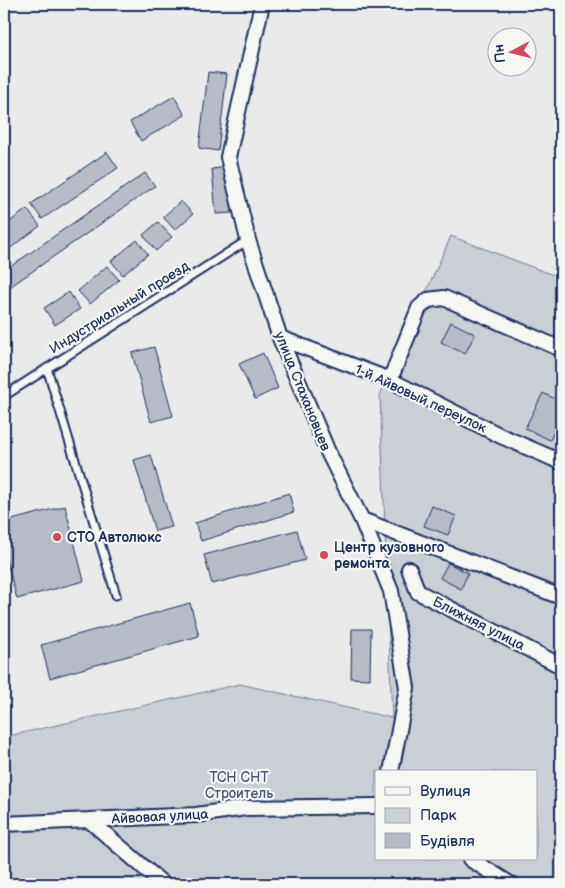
<svg xmlns="http://www.w3.org/2000/svg" width="565" height="888" font-family="'Balsamiq Sans',sans-serif">
  <style>
    .green { fill: #caced5; stroke: #727e9a; fill-rule: evenodd }
    .building { fill: #b6bbc6; stroke: #1b2f5e }
    .lines { fill: none; stroke-linecap: round; stroke-linejoin: round }
    .service-casing { stroke: #1b2f5e; stroke-width: 11 }
    .minor-casing { stroke: #1b2f5e; stroke-width: 18 }
    .service { stroke: #f6f6f2; stroke-width: 7 }
    .minor { stroke: #f6f6f2; stroke-width: 14 }
    .poi-dot { fill: #d1495b; stroke: #f6f6f2; stroke-width: 2 }
    .labels { text-anchor: middle; stroke-width: 4.5; stroke-linejoin: round; paint-order: stroke }
    .street-label { font-size: 14px; fill: #1b2f5e; stroke: #f6f6f2 }
    .poi-label { font-size: 14px; font-weight: bold; fill: #1b2f5e; stroke: #f6f6f2; text-anchor: start }
    .park-label { font-size: 14px; fill: #47577c; stroke: #f6f6f2 }
  </style>
  <rect width="100%" height="100%" fill="#e9eae9"/>
  <filter id="ink" filterUnits="userSpaceOnUse"><feTurbulence type="fractalNoise" baseFrequency=".02" numOctaves="2"/><feDisplacementMap in="SourceGraphic" scale="10" xChannelSelector="R" yChannelSelector="G"/><feConvolveMatrix kernelMatrix="1 2 1 2 8 2 1 2 1" color-interpolation-filters="sRGB"/></filter>
  <g filter="url(#ink)">
    <path class="green" d="M451 236 561 278V884H4V737L240 684 392 718 380 395ZM376 772H536V859H376Z"/>
    <path class="building" d="M208 72 227 74 218 151 199 148Z
      M174 96 185 115 141 141 130 122Z
      M107 152 118 168 42 219 31 204Z
      M228 167 232 213 216 214 212 169Z
      M145 173 155 186 4 291V271Z
      M181 201 193 214 175 230 163 217Z
      M27 209 40 226 4 253V226Z
      M158 222 172 237 156 251 143 235Z
      M137 240 148 254 123 275 111 261Z
      M107 266 119 280 90 304 78 291Z
      M69 292 80 309 55 325 44 308Z
      M451 322 475 334 465 354 441 342Z
      M154 347 173 416 151 422 132 353Z
      M263 353 278 388 255 399 239 364Z
      M543 393 561 402V418L550 440 525 428Z
      M151 455 172 527 155 531 134 460Z
      M289 493 294 512 201 541 195 523Z
      M65 506 84 581 17 599 4 551V522Z
      M432 506 456 516 448 535 424 526Z
      M297 530 305 560 212 584 204 555Z
      M448 563 468 573 461 589 440 578Z
      M190 603 199 636 50 678 41 645Z
      M352 629H371L370 679 351 678Z"/>
    <g class="lines">
      <g class="service-casing">
        <path id="service" d="M47 368 116 595
          M4 396 248 240"/>
      </g>
      <g class="minor-casing">
        <path id="minor" d="M262 4 228 157 248 240 280 338 328 452 362 520 391 591 407 688 391 772
          M280 338 390 380 501 436 561 462
          M390 380 419 308 428 300 444 298 561 349
          M362 520 561 597
          M409 569 418 592 561 666
          M89 820 163 884
          M4 824 196 815 246 808 376 806
          M470 859 510 884"/>
      </g>
      <use href="#service" class="service"/>
      <use href="#minor" class="minor"/>
    </g>
  </g>
  <g class="poi-dot">
    <circle cx="57" cy="537" r="5"/>
    <circle cx="324" cy="555" r="5"/>
  </g>
  <g class="labels">
    <g class="street-label">
      <text transform="translate(119 307) rotate(-32)" y="5">Индустриальный проезд</text>
      <text transform="translate(303 391) rotate(68)" y="5">улица Стахановцев</text>
      <text transform="translate(421 398) rotate(25)" y="5">1-й Айвовый переулок</text>
      <text transform="translate(479 623) rotate(27)" y="5">Ближняя улица</text>
      <text transform="translate(160 816) rotate(-3)" y="5">Айвовая улица</text>
    </g>
    <g class="poi-label">
      <text x="67" y="542">СТО Автолюкс</text>
      <text x="334" y="552">Центр кузовного<tspan x="334" dy="16">ремонта</tspan></text>
    </g>
    <g class="park-label">
      <text x="239" y="782">ТСН СНТ<tspan x="239" dy="16">Строитель</tspan></text>
    </g>
  </g>
  <rect width="565" height="888" fill="none" stroke="#f6f6f2" stroke-width="20"/>
  <rect x="10" y="10" width="545" height="868" fill="none" stroke="#1b2f5e" stroke-width="2" filter="url(#ink)"/>
  <rect x="375" y="770" width="162" height="90" fill="#f6f6f2" stroke="#9ea6b7"/>
  <rect x="385" y="787" width="25" height="8" fill="#f6f6f2" stroke="#9ea6b7"/>
  <text x="420" y="796" font-size="15" fill="#1b2f5e">Вулиця</text>
  <rect x="385" y="808" width="25" height="15" fill="#caced5" stroke="#9ea6b7"/>
  <text x="420" y="820" font-size="15" fill="#1b2f5e">Парк</text>
  <rect x="385" y="833" width="25" height="15" fill="#b6bbc6" stroke="#9ea6b7"/>
  <text x="420" y="846" font-size="15" fill="#1b2f5e">Будівля</text>
  <g transform="translate(512 52) rotate(263)"><circle r="24" fill="#f6f6f2" stroke="#9ea6b7"/>
  <path d="M0-4L9 19L0 12L-9 19Z" fill="#d1495b"/>
  <text y="-8" font-size="14" font-weight="bold" text-anchor="middle" fill="#1b2f5e">Пн</text>
  </g>
</svg>
